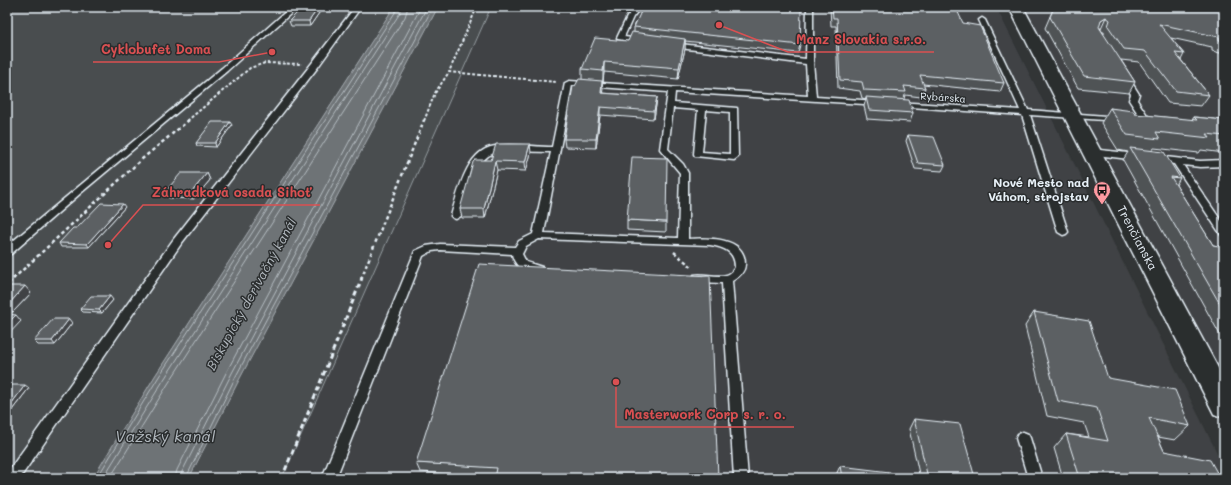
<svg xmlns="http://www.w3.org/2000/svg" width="1231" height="485" font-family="Mali,sans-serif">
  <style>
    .built { fill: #3f4244 }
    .green { fill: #494d4f; stroke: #989fa4 }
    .water { fill: #6e7376; stroke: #9fa5aa }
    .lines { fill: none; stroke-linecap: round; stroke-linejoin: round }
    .shore { stroke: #b7bfc4; stroke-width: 1 }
    .service-casing { stroke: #e8f1f8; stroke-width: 3 }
    .primary-casing { stroke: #e8f1f8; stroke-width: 3 }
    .path-far2 { stroke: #e8f1f8; stroke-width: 2; stroke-dasharray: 3 2; stroke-linecap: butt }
    .path-far1 { stroke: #e8f1f8; stroke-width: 2.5; stroke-dasharray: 3.5 3; stroke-linecap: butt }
    .path { stroke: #e8f1f8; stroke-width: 3; stroke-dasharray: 5 3.5; stroke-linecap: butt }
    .service { fill: #2a2d2e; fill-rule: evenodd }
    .primary { fill: #2a2d2e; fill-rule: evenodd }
    .wall { fill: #4f5355; stroke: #e8f1f8; fill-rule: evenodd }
    .shaded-wall { fill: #404345; stroke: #e8f1f8 }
    .building { fill: #5c6063; stroke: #e8f1f8 }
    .labels { text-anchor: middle; stroke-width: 3; stroke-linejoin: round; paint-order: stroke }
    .far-street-label { font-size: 10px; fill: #e8f1f8; stroke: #2a2d2e }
    .poi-label { font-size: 12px; font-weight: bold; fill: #e8f1f8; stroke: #2a2d2e; text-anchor: end }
    .street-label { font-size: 12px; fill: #e8f1f8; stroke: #2a2d2e }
    .water-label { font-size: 13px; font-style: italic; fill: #b1b8be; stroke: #2a2d2e }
    .near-water-label { font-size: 16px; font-style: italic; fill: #b1b8be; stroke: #2a2d2e }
    .leader { fill: none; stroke: #da5052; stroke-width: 1.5 }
    .callout-dot { fill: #da5052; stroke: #2a2d2e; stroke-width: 1.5 }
    .callout-label { font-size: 13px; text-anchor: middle; font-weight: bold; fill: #da5052; stroke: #2a2d2e; stroke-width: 3; stroke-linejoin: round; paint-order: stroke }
  </style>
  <rect width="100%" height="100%" fill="#323536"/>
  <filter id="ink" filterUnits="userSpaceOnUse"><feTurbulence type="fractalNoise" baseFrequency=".025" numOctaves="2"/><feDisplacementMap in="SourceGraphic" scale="8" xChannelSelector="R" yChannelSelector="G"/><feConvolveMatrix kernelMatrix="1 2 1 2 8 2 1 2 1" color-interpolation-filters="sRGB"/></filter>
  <g filter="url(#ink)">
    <path class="built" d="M491 7H996L1063 141 1224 467V478H282Z
      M1018 7H1224V379L1209 352Z"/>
    <path class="green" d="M7 7H394L155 376 93 478H7Z
      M438 7H491L282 478H189L240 378Z"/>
    <path class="water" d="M394 7H438L240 378 189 478H93L155 376Z"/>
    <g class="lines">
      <path class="shore" d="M97 478 158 378 396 11 397 7
        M103 478 163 381 400 13 402 7
        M110 478 168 384 405 17 408 7
        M175 478 177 470 227 371 421 7
        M181 478 182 472 232 373 427 7
        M186 478 236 376 433 7"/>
      <g class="service-casing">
        <path id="service" d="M291 7H298L227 71 82 192 11 254 7 256V246L222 68Z
          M355 7H361L318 67 181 244 20 478H7V473L173 240 312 63Z
          M635 7H641L633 17 624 37 641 39 644 41 641 43 618 39 617 38 627 17Z
          M807 7H813V62L816 97 877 101H880V105L675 92 674 103 737 108 738 157 734 160 695 156 694 154 698 110 673 108 668 149 683 164 688 173V239C707 238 745 236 745 264 745 272 739 277 732 281L748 478H734L722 283 698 282 694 281 693 278 694 275C707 272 728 283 735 267 735 251 723 247 710 245L539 239 526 246 522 254 526 262 542 267 543 270 542 273C529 276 514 267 512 254L440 250 432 251 423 256 336 478H322L415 251 426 246 440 244 515 247 519 241 533 234 551 152 498 151 488 156 480 163 473 172 461 216 456 219 453 218 451 216C458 193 466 150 495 146 510 143 536 147 552 147L565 83 569 81 808 96 806 64 672 47 669 45 672 43 806 59ZM572 85 668 92 660 149 680 173 678 238 544 233ZM706 110 730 112V154L702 152Z
          M982 18 985 20 1028 110 1119 117 1123 119 1119 121 1030 115 1068 232 1066 234 1063 235 1058 232 1022 115 897 106 893 104 897 102 1020 110 979 20Z
          M1121 75H1127L1139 94 1137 100 1151 121 1150 123H1144L1129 100 1131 94 1120 77Z
          M1091 149 1137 154 1141 157 1137 160 1088 154 1087 152Z
          M1157 156 1200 161 1224 160V166L1200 167 1183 165 1224 225V236L1221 235 1174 164 1154 161 1153 159 1154 157Z
          M1023 432 1028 434 1030 438 1042 478H1028L1016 438 1018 434Z"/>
      </g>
      <g class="primary-casing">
        <path id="primary" d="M1009 7H1023L1224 379V418L1214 414Z"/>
      </g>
      <path class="path-far2" d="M477 7 449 72 557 82
        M187 121 250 68 265 63 302 64
        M424 121 435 93 449 72"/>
      <path class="path-far1" d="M674 252 693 268
        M13 279 142 159 189 120
        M361 279 424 120"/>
      <path class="path" d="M7 284 14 278
        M282 478 362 278"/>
      <use href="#service" class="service"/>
      <use href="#primary" class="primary"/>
    </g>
    <path class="wall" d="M582 7H633L629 12Z
      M639 7H786V9L800 45 798 53 685 41V49L678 79 604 72 603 82H602V93L657 97 656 105 654 119 600 115 596 148 565 147 564 139 575 86 582 79V69L628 41 634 32V27L641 13 639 12Z
      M830 7H945L963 23 1004 83 1000 92 923 84 925 88 921 97 905 95 904 99 913 113 910 122 867 119 864 106 866 99 862 98 860 91 838 88 836 26H831Z
      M1054 7H1224V54L1212 51V47L1171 38 1184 54 1181 60 1209 95 1201 106 1168 103 1139 62 1121 60 1135 82 1129 93 1078 88 1045 28ZM1100 28H1101L1104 31V34Z
      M321 10 310 26H291L289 21Z
      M1110 108 1135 114 1192 120 1194 117 1224 120V153L1201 150 1199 153 1154 148 1152 151 1180 178 1176 185 1213 245 1224 247V342L1123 160 1128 152 1118 150 1101 123Z
      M232 125 216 147 197 146 196 143Z
      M908 135 945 165 942 171 915 169 906 141Z
      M531 153 526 171 497 170 485 218H462L460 209 491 160Z
      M207 173 210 180 194 199 169 198 165 192Z
      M125 207 89 247H61L59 243Z
      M627 220 666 222V232L627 230Z
      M7 286 31 293 13 312H7Z
      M113 300 102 313 83 312 80 309Z
      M1034 312 1108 378 1190 426 1175 440 1158 437 1164 451 1220 478H1063L1054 448 1066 434 1089 437 1084 423 1047 416 1025 326Z
      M72 323 55 345H38L34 341Z
      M7 385 29 388 12 410H7Z
      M914 419 975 478H920L909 429Z
      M416 463 718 478 495 477 420 472Z
      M840 466 891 478H836V475Z"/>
    <path class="shaded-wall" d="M319 7H320L321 10 310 26 309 21Z
      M630 7H633L629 12Z
      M1106 17 1101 28 1096 31 1101 20Z
      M685 39V49L678 79 679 68Z
      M604 62V72L603 82V71Z
      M602 81 603 89 601 101V93Z
      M657 97 656 105 654 119V111Z
      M600 107V115L596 148V139Z
      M230 122 232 125 216 147 215 143Z
      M530 144 531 153 526 171 525 162Z
      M495 161 497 170 485 218 484 209Z
      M207 173 210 180 194 199 191 193Z
      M123 204 125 207 89 247 87 244Z
      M25 286 31 293 13 312 7 306Z
      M110 296 113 300 102 313 99 310Z
      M16 315 21 321 7 336V324Z
      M69 319 72 323 55 345 52 341Z
      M25 385 29 388 12 410 9 407Z"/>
    <path class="building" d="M303 7H319L309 21H289Z
      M643 7H786V9L801 10 800 45 634 27Z
      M832 7H945L956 8 963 23 980 26 1004 83 920 75 925 88 904 86 906 92 864 90 862 82 840 80 837 18H833Z
      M1054 7H1224V41L1219 40V37L1159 24 1184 54 1175 53 1209 95 1176 91 1145 51 1124 49 1108 26 1110 20 1106 17 1101 20 1099 27 1135 82 1084 76 1050 17Z
      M632 32 685 39 679 68 604 62 603 71 582 69 595 38 628 41Z
      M579 79 602 81 601 93 657 97 654 111 600 107 596 139H564L573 86H575Z
      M866 97 909 100 913 113 869 110Z
      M1110 108 1133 111 1135 114 1197 120 1194 117 1224 120V136L1207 134 1210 138 1156 132 1160 139 1127 135Z
      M212 122H230L215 143H196Z
      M908 135 934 137 945 165 918 163Z
      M496 144H530L525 162 495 161 484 209H460L473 162 475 160H491Z
      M1130 148 1164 152 1180 178 1171 177 1213 245 1224 247V311Z
      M632 157 667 158 666 222 627 220Z
      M181 173H207L191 193 165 192Z
      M101 203 123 204 87 244 59 243 73 228H77Z
      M479 264 710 276 718 478H495L497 468 416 463Z
      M7 286H25L7 306Z
      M91 296H110L99 310 80 309Z
      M1034 312 1089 321 1108 378 1175 390 1190 426 1149 418 1164 451 1210 460 1220 478H1080L1066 434 1108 441 1097 408 1058 401Z
      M7 314 16 315 7 324Z
      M53 319H69L52 341H34Z
      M7 385H25L9 407H7Z
      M914 419 960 424 975 478H928Z
      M840 466 890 472 891 478H842Z"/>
  </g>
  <defs>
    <g id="bus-pin" transform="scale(0.9)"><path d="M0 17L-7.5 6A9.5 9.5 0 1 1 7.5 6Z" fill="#ff9aa2" stroke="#2a2d2e"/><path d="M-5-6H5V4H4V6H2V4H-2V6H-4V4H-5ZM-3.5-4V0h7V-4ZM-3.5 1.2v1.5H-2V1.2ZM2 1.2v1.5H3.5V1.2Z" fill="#111"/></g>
  </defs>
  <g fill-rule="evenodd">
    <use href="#bus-pin" x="1102" y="190"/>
  </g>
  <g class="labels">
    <g class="far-street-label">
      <text transform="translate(943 97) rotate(4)" y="4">Rybárska</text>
    </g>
    <g class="poi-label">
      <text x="1089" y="187">Nové Mesto nad<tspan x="1089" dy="14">Váhom, strojstav</tspan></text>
    </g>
    <g class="street-label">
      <text transform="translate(1137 238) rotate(62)" y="4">Trenčianska</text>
    </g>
    <g class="water-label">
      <text transform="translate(251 294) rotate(-61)" y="5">Biskupický derivačný kanál</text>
    </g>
    <g class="near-water-label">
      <text x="165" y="442">Važský kanál</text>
    </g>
  </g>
  <path class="leader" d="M719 25L788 52H934M272 52L219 62H93M108 245L143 205H320M616 382L616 427H794"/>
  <g class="callout-dot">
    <circle cx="719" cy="25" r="4"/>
    <circle cx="272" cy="52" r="4"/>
    <circle cx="108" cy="245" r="4"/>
    <circle cx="616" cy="382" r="4"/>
  </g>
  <g class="callout-label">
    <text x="861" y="44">Manz Slovakia s.r.o.</text>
    <text x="156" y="54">Cyklobufet Doma</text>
    <text x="232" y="197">Záhradková osada Sihoť</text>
    <text x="705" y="419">Masterwork Corp s. r. o.</text>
  </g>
  <rect width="1231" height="485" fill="none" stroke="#2a2d2e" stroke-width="24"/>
  <rect x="12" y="12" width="1207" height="461" fill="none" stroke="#e8f1f8" stroke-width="1.5" filter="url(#ink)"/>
</svg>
